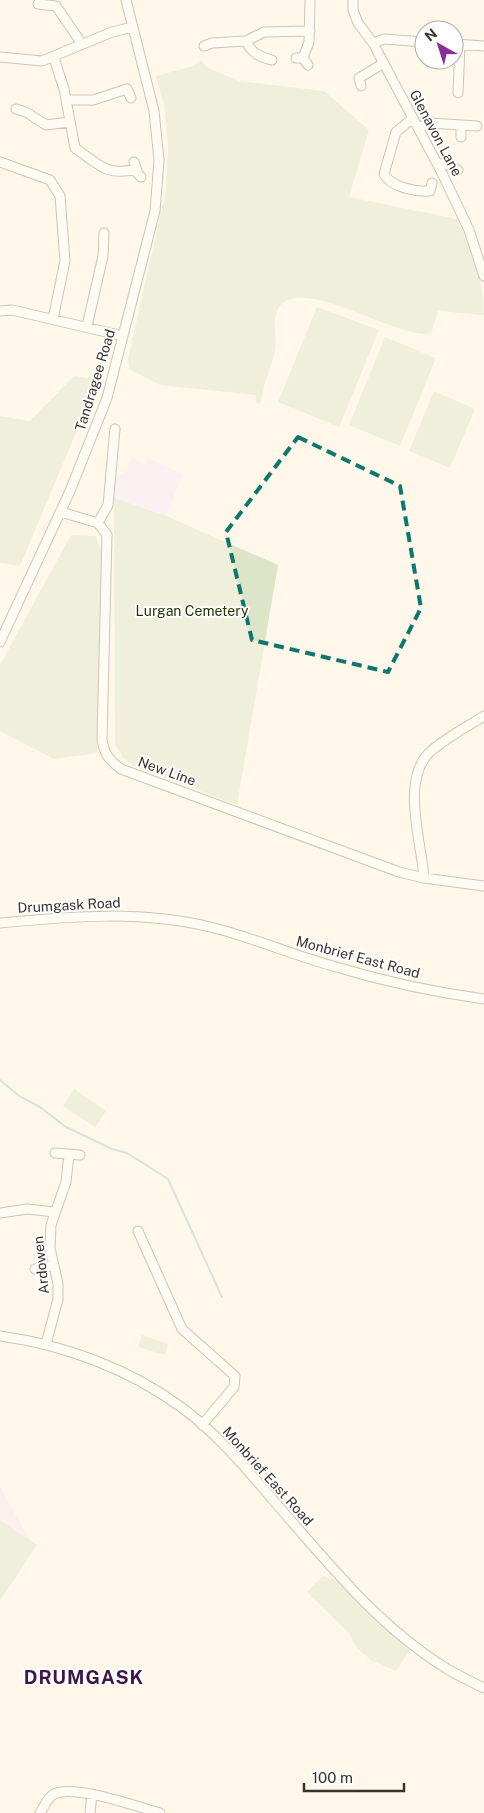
<svg xmlns="http://www.w3.org/2000/svg" width="484" height="1813" font-family="'Public Sans',sans-serif">
  <style>
    .industrial { fill: #f4e9fd }
    .education { fill: #fbe7f7 }
    .green { fill: #dde5c9 }
    .lines { fill: none; stroke-linecap: round; stroke-linejoin: round }
    .stream { stroke: #a5cdd1; stroke-width: 2 }
    .minor-casing { stroke: #92897b; stroke-width: 11 }
    .minor { stroke: #fff; stroke-width: 9 }
    .marked { fill: none; stroke: #0f766e; stroke-width: 4; stroke-dasharray: 10 6; stroke-linejoin: round }
    .labels { text-anchor: middle; stroke-width: 4; stroke-linejoin: round; paint-order: stroke }
    .street-label { font-size: 14px; fill: #37332d; stroke: #fff }
    .park-label { font-size: 14px; fill: #293300; stroke: #fff }
    .district-label { font-size: 19px; font-weight: bold; letter-spacing: 1px; fill: #401549; stroke: #fff }
  </style>
  <rect width="100%" height="100%" fill="#fef7ea"/>
  <path class="industrial" d="M132 457 144 465 148 458 183 474 166 516 114 498 116 476 127 471Z"/>
  <path class="education" d="M0 1487 29 1538 0 1555Z"/>
  <path class="green" d="M201 60 208 68 239 81 324 91 369 130 349 197 457 219C472 250 484 281 484 315L438 311 431 334C396 339 298 272 278 309 272 320 276 331 276 343 275 360 266 374 263 391 262 395 262 398 260 404L256 403V395L160 385 129 369 128 359 166 190 168 145 164 105 156 76 194 66Z
    M317 307 379 330 339 427 278 402Z
    M385 337 436 358 400 446 349 425Z
    M74 376 98 380 20 566 0 563V416L30 421Z
    M434 391 475 409 450 468 409 451Z
    M114 498 166 516 278 565 237 805 136 767 123 758 115 744Z
    M71 535 96 536 101 551 97 753 54 759 0 731V665Z
    M74 1089 106 1111 95 1127 63 1106Z
    M142 1335 168 1344 165 1355 138 1347Z
    M0 1520 37 1545 0 1601Z
    M323 1576 335 1580 410 1650 396 1671 372 1661 356 1647 349 1633 307 1592Z"/>
  <g class="lines">
    <path class="stream" d="M0 1080 19 1096 40 1107 66 1127 112 1149 127 1153 168 1179 222 1297"/>
    <g class="minor-casing">
      <path id="minor" d="M353 0V10L358 23 373 43 442 173 469 230 484 276
        M38 4 56 6 82 44
        M246 41C251 53 260 57 272 60
        M373 43 384 39 424 42
        M454 44 484 46
        M204 46 212 43 246 41 264 32 310 31
        M0 57 42 61 112 32 133 27
        M54 58 64 89 75 148C98 164 107 177 136 169
        M296 58H303L308 65
        M303 58 309 42 310 0
        M361 86 359 78 384 63
        M458 93 460 45
        M66 100H93L127 89 131 98
        M16 109 26 112 46 125 69 122
        M413 118 396 132 384 174C391 187 415 192 430 191L432 183
        M418 128 430 123 477 126
        M461 137V125
        M0 162 50 180 60 196 65 261 53 319
        M134 162 138 174 141 177
        M438 165 444 163 458 170
        M0 311 12 310 123 336
        M87 326 103 256 104 233
        M61 512 98 523 107 535 102 739C104 754 109 760 121 769L399 872 424 878 484 886
        M98 523 108 505 115 429
        M0 642 70 491 107 398 155 211 159 160 154 111 126 0
        M424 878C422 843 400 780 430 752 445 738 467 727 484 716
        M0 923C72 916 143 910 214 928 254 938 293 955 333 966 382 981 433 992 484 999
        M55 1153 80 1155
        M0 1213 27 1209 55 1212
        M138 1231 182 1329 235 1376 234 1387 202 1425
        M35 1269 53 1265
        M0 1336C64 1345 128 1368 181 1407 221 1436 254 1478 286 1515 333 1569 380 1626 441 1665 454 1674 470 1681 484 1688
        M46 1344 58 1299V1284L50 1248 51 1225 66 1182 69 1154
        M40 1813C44 1807 47 1798 54 1794 74 1784 138 1807 160 1813
        M90 1813 92 1794"/>
    </g>
    <use href="#minor" class="minor"/>
  </g>
  <path d="M0 0H484V1813H0ZM298 437 400 486 421 608 388 672 252 640 226 532Z" fill="#fef7ea" fill-opacity=".55" fill-rule="evenodd"/>
  <path class="marked" d="M298 437 400 486 421 608 388 672 252 640 226 532Z"/>
  <g class="labels">
    <g class="street-label">
      <text transform="translate(436 133) rotate(62)" y="5">Glenavon Lane</text>
      <text transform="translate(95 380) rotate(-73)" y="5">Tandragee Road</text>
      <text transform="translate(167 771) rotate(20)" y="5">New Line</text>
      <text transform="translate(69 905) rotate(-3)" y="5">Drumgask Road</text>
      <text transform="translate(358 957) rotate(15)" y="5">Monbrief East Road</text>
      <text transform="translate(41 1265) rotate(-96)" y="5">Ardowen</text>
      <text transform="translate(268 1476) rotate(48)" y="5">Monbrief East Road</text>
    </g>
    <g class="park-label">
      <text x="192" y="616">Lurgan Cemetery</text>
    </g>
    <g class="district-label">
      <text x="84" y="1684">DRUMGASK</text>
    </g>
  </g>
  <g transform="translate(439 45) rotate(321)"><circle r="24" fill="#ffffff" stroke="#afadab"/>
  <path d="M0-4L9 19L0 12L-9 19Z" fill="#882e9a"/>
  <text y="-8" font-size="14" font-weight="bold" text-anchor="middle" fill="#37332d">N</text>
  </g>
  <path d="M304 1783v8h100v-8" fill="none" stroke="#37332d" stroke-width="2.5"/>
  <text x="312" y="1783" font-size="15" fill="#37332d" stroke="#ffffff" stroke-width="4" paint-order="stroke">100 m</text>
</svg>
